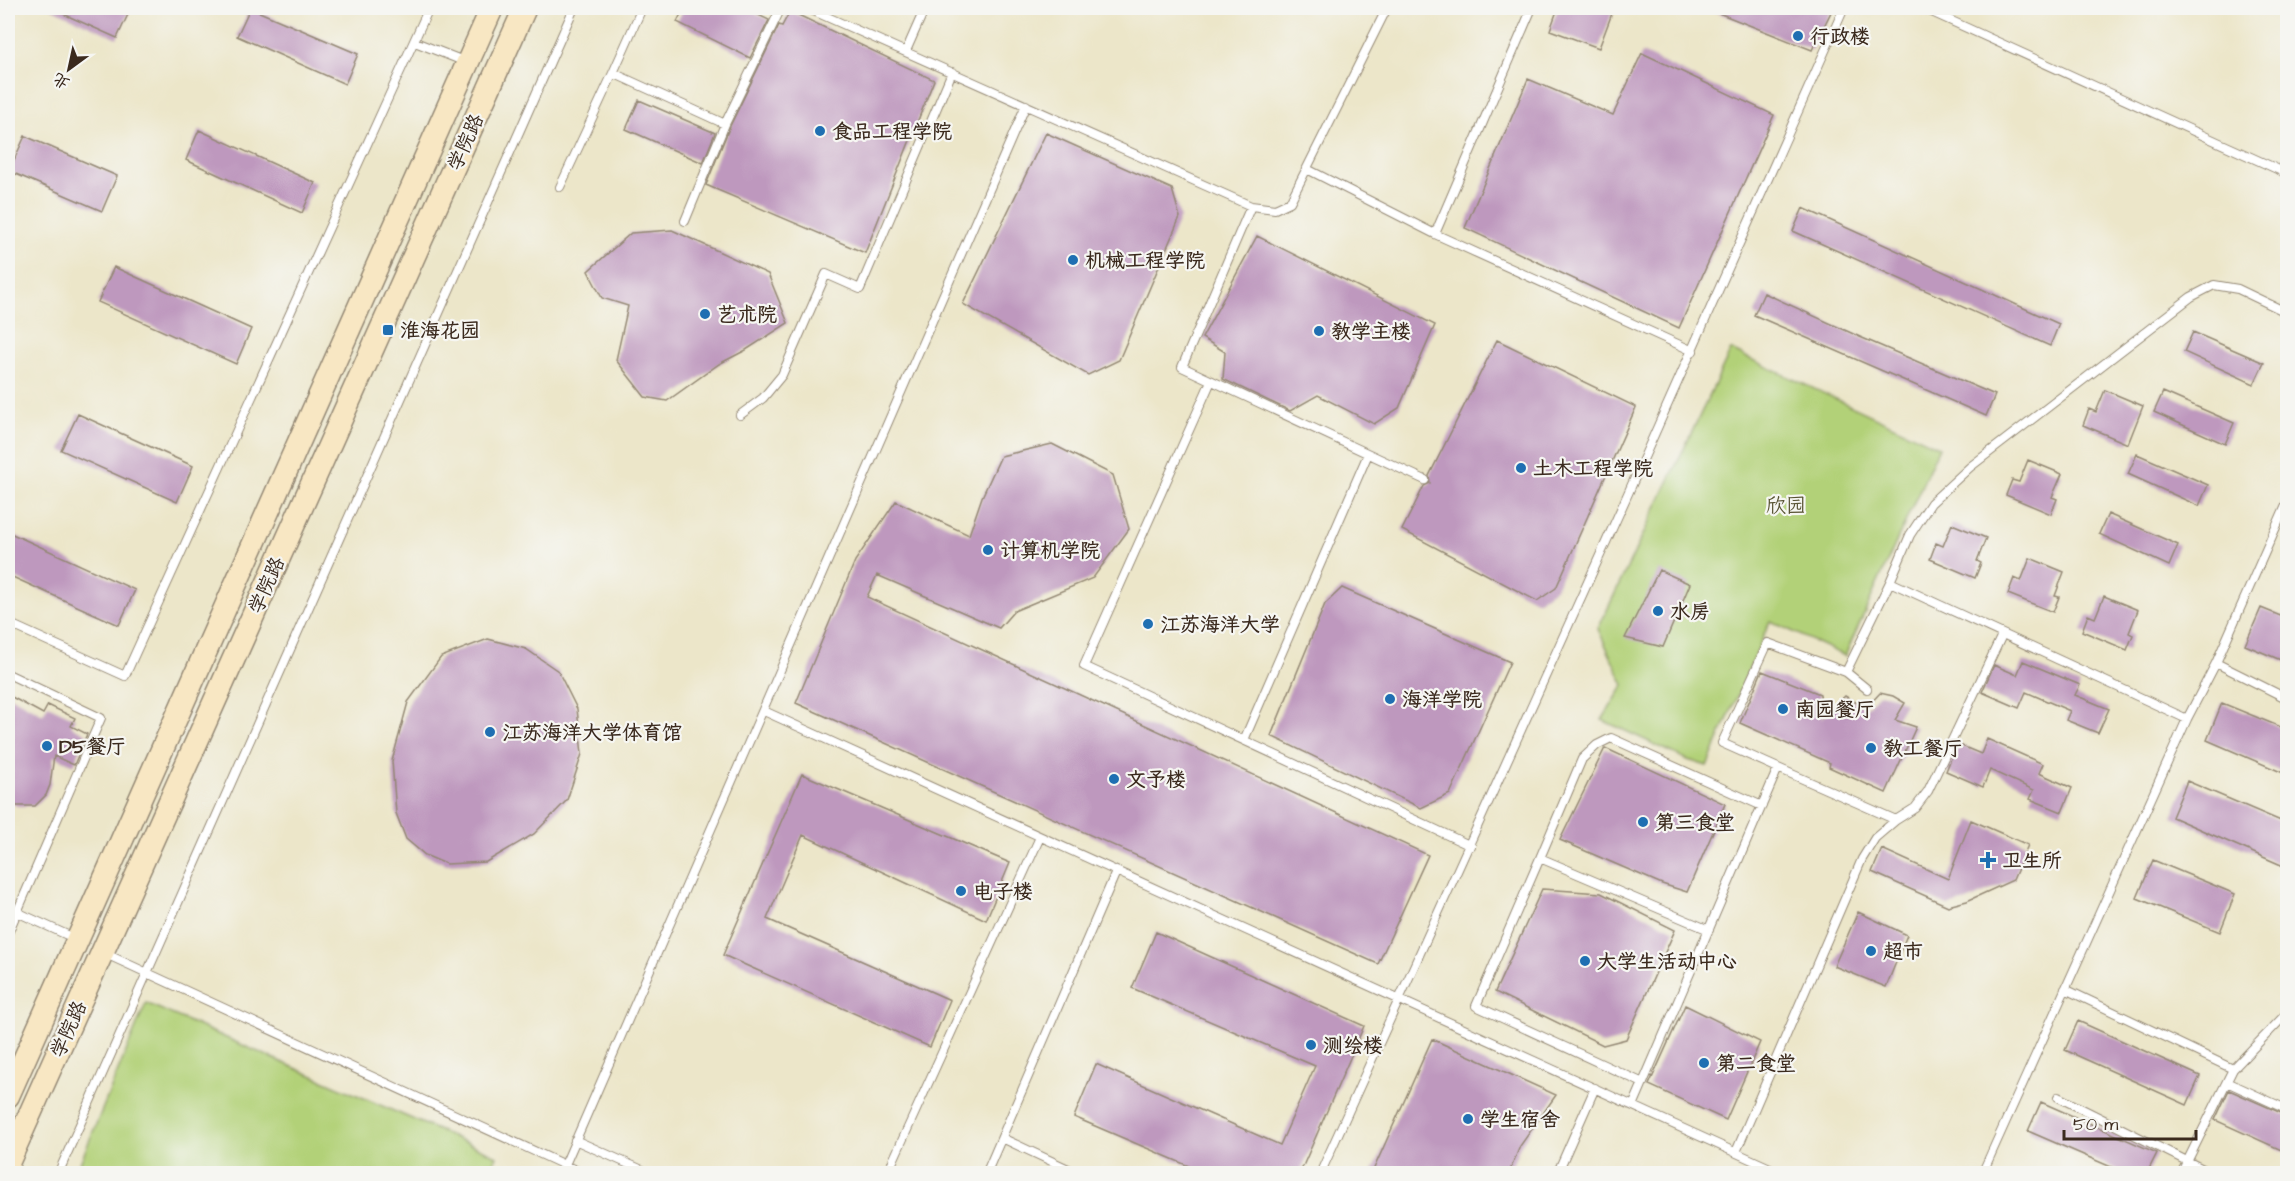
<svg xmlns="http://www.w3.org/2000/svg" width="2295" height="1181" font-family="'Architects Daughter','LXGW WenKai TC',sans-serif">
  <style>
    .green { fill: #b2d178; stroke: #767e4b; stroke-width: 1.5 }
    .building { fill: #be98be }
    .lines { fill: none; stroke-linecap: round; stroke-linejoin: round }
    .service-casing { stroke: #948874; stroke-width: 10 }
    .secondary-casing { stroke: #948874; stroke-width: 25 }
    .service { stroke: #fff; stroke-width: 8 }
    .secondary { stroke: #f8e7c3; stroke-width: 22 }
    .poi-dot { fill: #1f6fb2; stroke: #f6f6f2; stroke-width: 2 }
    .labels { text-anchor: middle; stroke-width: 4.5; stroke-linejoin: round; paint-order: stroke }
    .poi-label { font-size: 20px; font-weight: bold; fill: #3b2a1e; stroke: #f6f6f2; text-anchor: start }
    .street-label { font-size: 20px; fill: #3b2a1e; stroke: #f6f6f2 }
    .park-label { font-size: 20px; fill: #595434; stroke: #f6f6f2 }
  </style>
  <rect width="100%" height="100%" fill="#f6f6f2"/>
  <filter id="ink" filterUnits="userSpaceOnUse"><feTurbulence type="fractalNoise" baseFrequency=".0167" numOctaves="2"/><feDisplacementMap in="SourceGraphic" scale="12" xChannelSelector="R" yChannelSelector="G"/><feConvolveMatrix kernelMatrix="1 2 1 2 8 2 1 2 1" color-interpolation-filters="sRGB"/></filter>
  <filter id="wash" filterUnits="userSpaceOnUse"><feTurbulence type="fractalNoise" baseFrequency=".008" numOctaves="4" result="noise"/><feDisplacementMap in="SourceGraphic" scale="24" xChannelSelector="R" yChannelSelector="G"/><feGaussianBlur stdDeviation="1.35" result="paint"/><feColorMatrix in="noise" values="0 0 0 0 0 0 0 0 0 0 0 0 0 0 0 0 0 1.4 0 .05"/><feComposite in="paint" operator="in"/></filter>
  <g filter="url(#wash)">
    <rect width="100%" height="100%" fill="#ece6c9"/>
    <path class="green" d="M1731 350 1939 447 1845 656 1770 621 1707 766 1688 760 1602 720 1624 685 1598 629Z
      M146 1003 497 1156 489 1173H76Z"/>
    <g id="blocks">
      <path class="building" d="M50 8H131L117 38Z
        M250 8 358 54 345 84 237 36Z
        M684 8H744L769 20 750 58 677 22Z
        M1558 8H1614L1599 48 1550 30Z
        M1706 8H1822L1831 12 1812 50Z
        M790 11 934 80 865 253 706 185 730 126 779 25 782 26Z
        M1642 53 1774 115 1679 328 1465 228 1528 79 1613 115Z
        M639 100 715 133 703 163 626 129Z
        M199 130 315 183 302 213 186 160Z
        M1046 133 1172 189 1180 217 1119 360 1088 375 963 304Z
        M25 136 117 176 102 211 9 171Z
        M1803 208 2059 324 2050 346 1793 231Z
        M672 230 768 274 788 323 746 350 719 364 667 401 645 397 616 360 628 306 602 298 588 271 631 233Z
        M1257 236 1435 325 1399 408 1374 424 1318 395 1290 411 1223 379 1225 352 1202 338Z
        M114 267 251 329 236 364 98 302Z
        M1764 293 1860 337 1995 395 1986 416 1754 315Z
        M2193 332 2264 363 2254 384 2184 352Z
        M1497 340 1636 407 1556 588 1537 601 1402 530 1424 486 1430 483 1429 476Z
        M2105 390 2143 406 2128 444 2083 425 2089 409 2096 412Z
        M2163 392 2234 423 2225 444 2154 412Z
        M78 414 193 466 177 502 61 450Z
        M1052 444 1113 475 1129 529 1093 578 1014 611 999 628 877 575 867 597 1428 855 1378 964 796 703 855 561 896 501 969 535 982 497 1001 456Z
        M2137 454 2208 485 2199 506 2128 474Z
        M2028 460 2062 474 2052 497 2057 499 2051 514 2006 495 2012 480 2019 482Z
        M2108 514 2178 545 2169 566 2099 534Z
        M1952 524 1986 538 1977 561 1981 563 1975 578 1930 559 1936 543 1943 546Z
        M8 532 135 590 119 625 8 575Z
        M2030 558 2064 572 2055 596 2059 597 2053 612 2008 594 2014 578 2021 581Z
        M1659 570 1690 584 1663 647 1625 638Z
        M1342 588 1510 662 1450 794 1421 808 1271 736 1325 604Z
        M2104 596 2138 610 2129 633 2133 635 2127 650 2082 631 2088 615 2095 618Z
        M2261 608 2288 619V663L2245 645Z
        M488 639 526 649 558 671 577 709 582 754 567 800 534 834 486 862 446 864 425 855 406 839 396 813 392 761 408 702 441 657Z
        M2023 661 2080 685 2075 695 2109 709 2098 733 2066 720 2070 711 2026 692 2019 708 1982 692 1994 665 2017 675Z
        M1762 671 1820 694 1822 718 1845 696 1866 708 1880 693 1893 696 1905 703 1895 720 1916 727 1886 793 1829 767 1830 763 1740 723Z
        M8 695 43 714 48 705 75 718 71 726 87 734 74 765 54 756 50 785 46 795 35 806H17L8 801Z
        M2222 703 2288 730V775L2207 740Z
        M1987 739 2043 764 2039 773 2072 788 2062 812 2030 799 2034 790 1990 770 1983 787 1946 771 1957 744 1981 754Z
        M1605 748 1725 804 1687 892 1662 884 1560 840Z
        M802 774 1010 863 986 920 803 835 767 919 950 1000 930 1047 723 955Z
        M2187 781 2288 824V868L2172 817Z
        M1971 820 2028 845 2013 880 1967 901 1948 906 1872 872 1882 849 1948 879Z
        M2153 860 2235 894 2220 932 2137 898Z
        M1542 889 1601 893 1675 930 1626 1039 1603 1045 1495 992Z
        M1858 912 1907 935 1886 987 1834 966Z
        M1156 932 1364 1026 1300 1173H1205L1074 1117 1096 1064 1280 1145 1315 1066 1132 988Z
        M1685 1005 1760 1042 1726 1120 1649 1085Z
        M2078 1021 2200 1076 2187 1105 2065 1050Z
        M1432 1039 1556 1095 1520 1146 1509 1173H1372Z
        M2229 1090 2288 1116V1153L2215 1120Z
        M2041 1102 2157 1153 2147 1173H2125L2028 1131Z"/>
    </g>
  </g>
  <g filter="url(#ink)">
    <use href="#blocks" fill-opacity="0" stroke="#948874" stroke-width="1.5"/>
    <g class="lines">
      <g class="service-casing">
        <path id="service" d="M807 8 1251 206 1275 209 1290 202 1387 8
          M1532 8 1435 234 1693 351
          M1923 8 2288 174
          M415 42 466 62
          M906 51 925 8
          M613 73 642 8
          M1307 169 1435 234
          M560 187 613 73 725 124
          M1251 206 1182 367 1425 480
          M685 221 725 124 781 8
          M1211 381 1084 666 1471 846
          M740 415 763 398 782 375 826 274 860 289 952 72
          M1890 582 1910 535 1931 503 1970 467 2191 297 2214 285 2238 289 2288 313
          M8 623 125 676 429 8
          M2216 663 2288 699
          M1846 672 1890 582 2187 719
          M8 674 101 718 8 933
          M764 711 1783 1174
          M1244 740 1368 454
          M1778 768 1722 743 1768 643 1846 672 1867 689
          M1540 858 1582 759 1597 745 1611 738 1762 806
          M8 908 76 939
          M106 954 584 1174
          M2065 989 2233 1069 2288 1012
          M2227 1082 2288 1110
          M1643 1083 1476 1006 1540 858 1709 930
          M2058 1097 2213 1174
          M1633 1106 1778 768 1896 820
          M1002 1138 1079 1174
          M575 1140 651 1174
          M1736 1152 1862 859 1875 838 1896 820 1915 808 1928 791 2002 635
          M58 1174 574 8
          M561 1174 1026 105
          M887 1174 1040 837
          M986 1174 1116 872
          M1320 1174C1497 786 1672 398 1844 8
          M1557 1174 1595 1088
          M1982 1174 2187 719 2216 663 2288 500
          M2181 1174 2233 1069"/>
      </g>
      <g class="secondary-casing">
        <path id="secondary" d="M8 1096 492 8
          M8 1163 525 8"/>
      </g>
      <use href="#service" class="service"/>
      <use href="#secondary" class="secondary"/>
    </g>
  </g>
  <g class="poi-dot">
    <circle cx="1798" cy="36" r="6"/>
    <circle cx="820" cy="131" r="6"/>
    <circle cx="1073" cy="260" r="6"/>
    <circle cx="705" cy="314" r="6"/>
    <rect x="382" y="324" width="12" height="12" rx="3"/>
    <circle cx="1319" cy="331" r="6"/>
    <circle cx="1521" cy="468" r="6"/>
    <circle cx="988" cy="550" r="6"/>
    <circle cx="1658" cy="611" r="6"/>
    <circle cx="1148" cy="624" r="6"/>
    <circle cx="1390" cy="699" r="6"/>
    <circle cx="1783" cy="709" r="6"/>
    <circle cx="490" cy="732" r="6"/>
    <circle cx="47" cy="746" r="6"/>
    <circle cx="1871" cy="748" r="6"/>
    <circle cx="1114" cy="779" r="6"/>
    <circle cx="1643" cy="822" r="6"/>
    <path d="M1985 851h6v6h6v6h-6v6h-6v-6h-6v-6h6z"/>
    <circle cx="961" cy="891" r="6"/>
    <circle cx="1871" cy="951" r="6"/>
    <circle cx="1585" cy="961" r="6"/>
    <circle cx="1311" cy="1045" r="6"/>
    <circle cx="1704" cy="1063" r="6"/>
    <circle cx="1468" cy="1119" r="6"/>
  </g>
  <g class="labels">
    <g class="poi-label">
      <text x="1810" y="43">行政楼</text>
      <text x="832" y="138">食品工程学院</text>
      <text x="1085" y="267">机械工程学院</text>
      <text x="717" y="321">艺术院</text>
      <text x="400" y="337">淮海花园</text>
      <text x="1331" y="338">教学主楼</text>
      <text x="1533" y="475">土木工程学院</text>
      <text x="1000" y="557">计算机学院</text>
      <text x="1670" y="618">水房</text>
      <text x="1160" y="631">江苏海洋大学</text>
      <text x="1402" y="706">海洋学院</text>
      <text x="1795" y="716">南园餐厅</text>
      <text x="502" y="739">江苏海洋大学体育馆</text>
      <text x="59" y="753">D5餐厅</text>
      <text x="1883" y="755">教工餐厅</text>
      <text x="1126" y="786">文予楼</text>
      <text x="1655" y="829">第三食堂</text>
      <text x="2002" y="867">卫生所</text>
      <text x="973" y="898">电子楼</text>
      <text x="1883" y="958">超市</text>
      <text x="1597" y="968">大学生活动中心</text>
      <text x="1323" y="1052">测绘楼</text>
      <text x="1716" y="1070">第二食堂</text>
      <text x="1480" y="1126">学生宿舍</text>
    </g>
    <g class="street-label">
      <text transform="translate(465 142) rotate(-66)" y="7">学院路</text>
      <text transform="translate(266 585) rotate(-66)" y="7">学院路</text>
      <text transform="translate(68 1029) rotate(-66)" y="7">学院路</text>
    </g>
    <g class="park-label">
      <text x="1786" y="512">欣园</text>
    </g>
  </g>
  <rect width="2295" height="1181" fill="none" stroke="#f6f6f2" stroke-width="30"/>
  <g transform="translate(69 69) rotate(213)" stroke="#f6f6f2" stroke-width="4.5" paint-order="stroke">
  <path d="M0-4.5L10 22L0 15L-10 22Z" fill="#3b2a1e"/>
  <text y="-9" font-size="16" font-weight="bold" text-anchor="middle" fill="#3b2a1e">北</text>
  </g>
  <path d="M2064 1130v9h132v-9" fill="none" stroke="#3b2a1e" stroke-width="3"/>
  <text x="2073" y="1130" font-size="18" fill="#3b2a1e" stroke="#f6f6f2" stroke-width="4.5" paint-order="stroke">50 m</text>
</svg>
